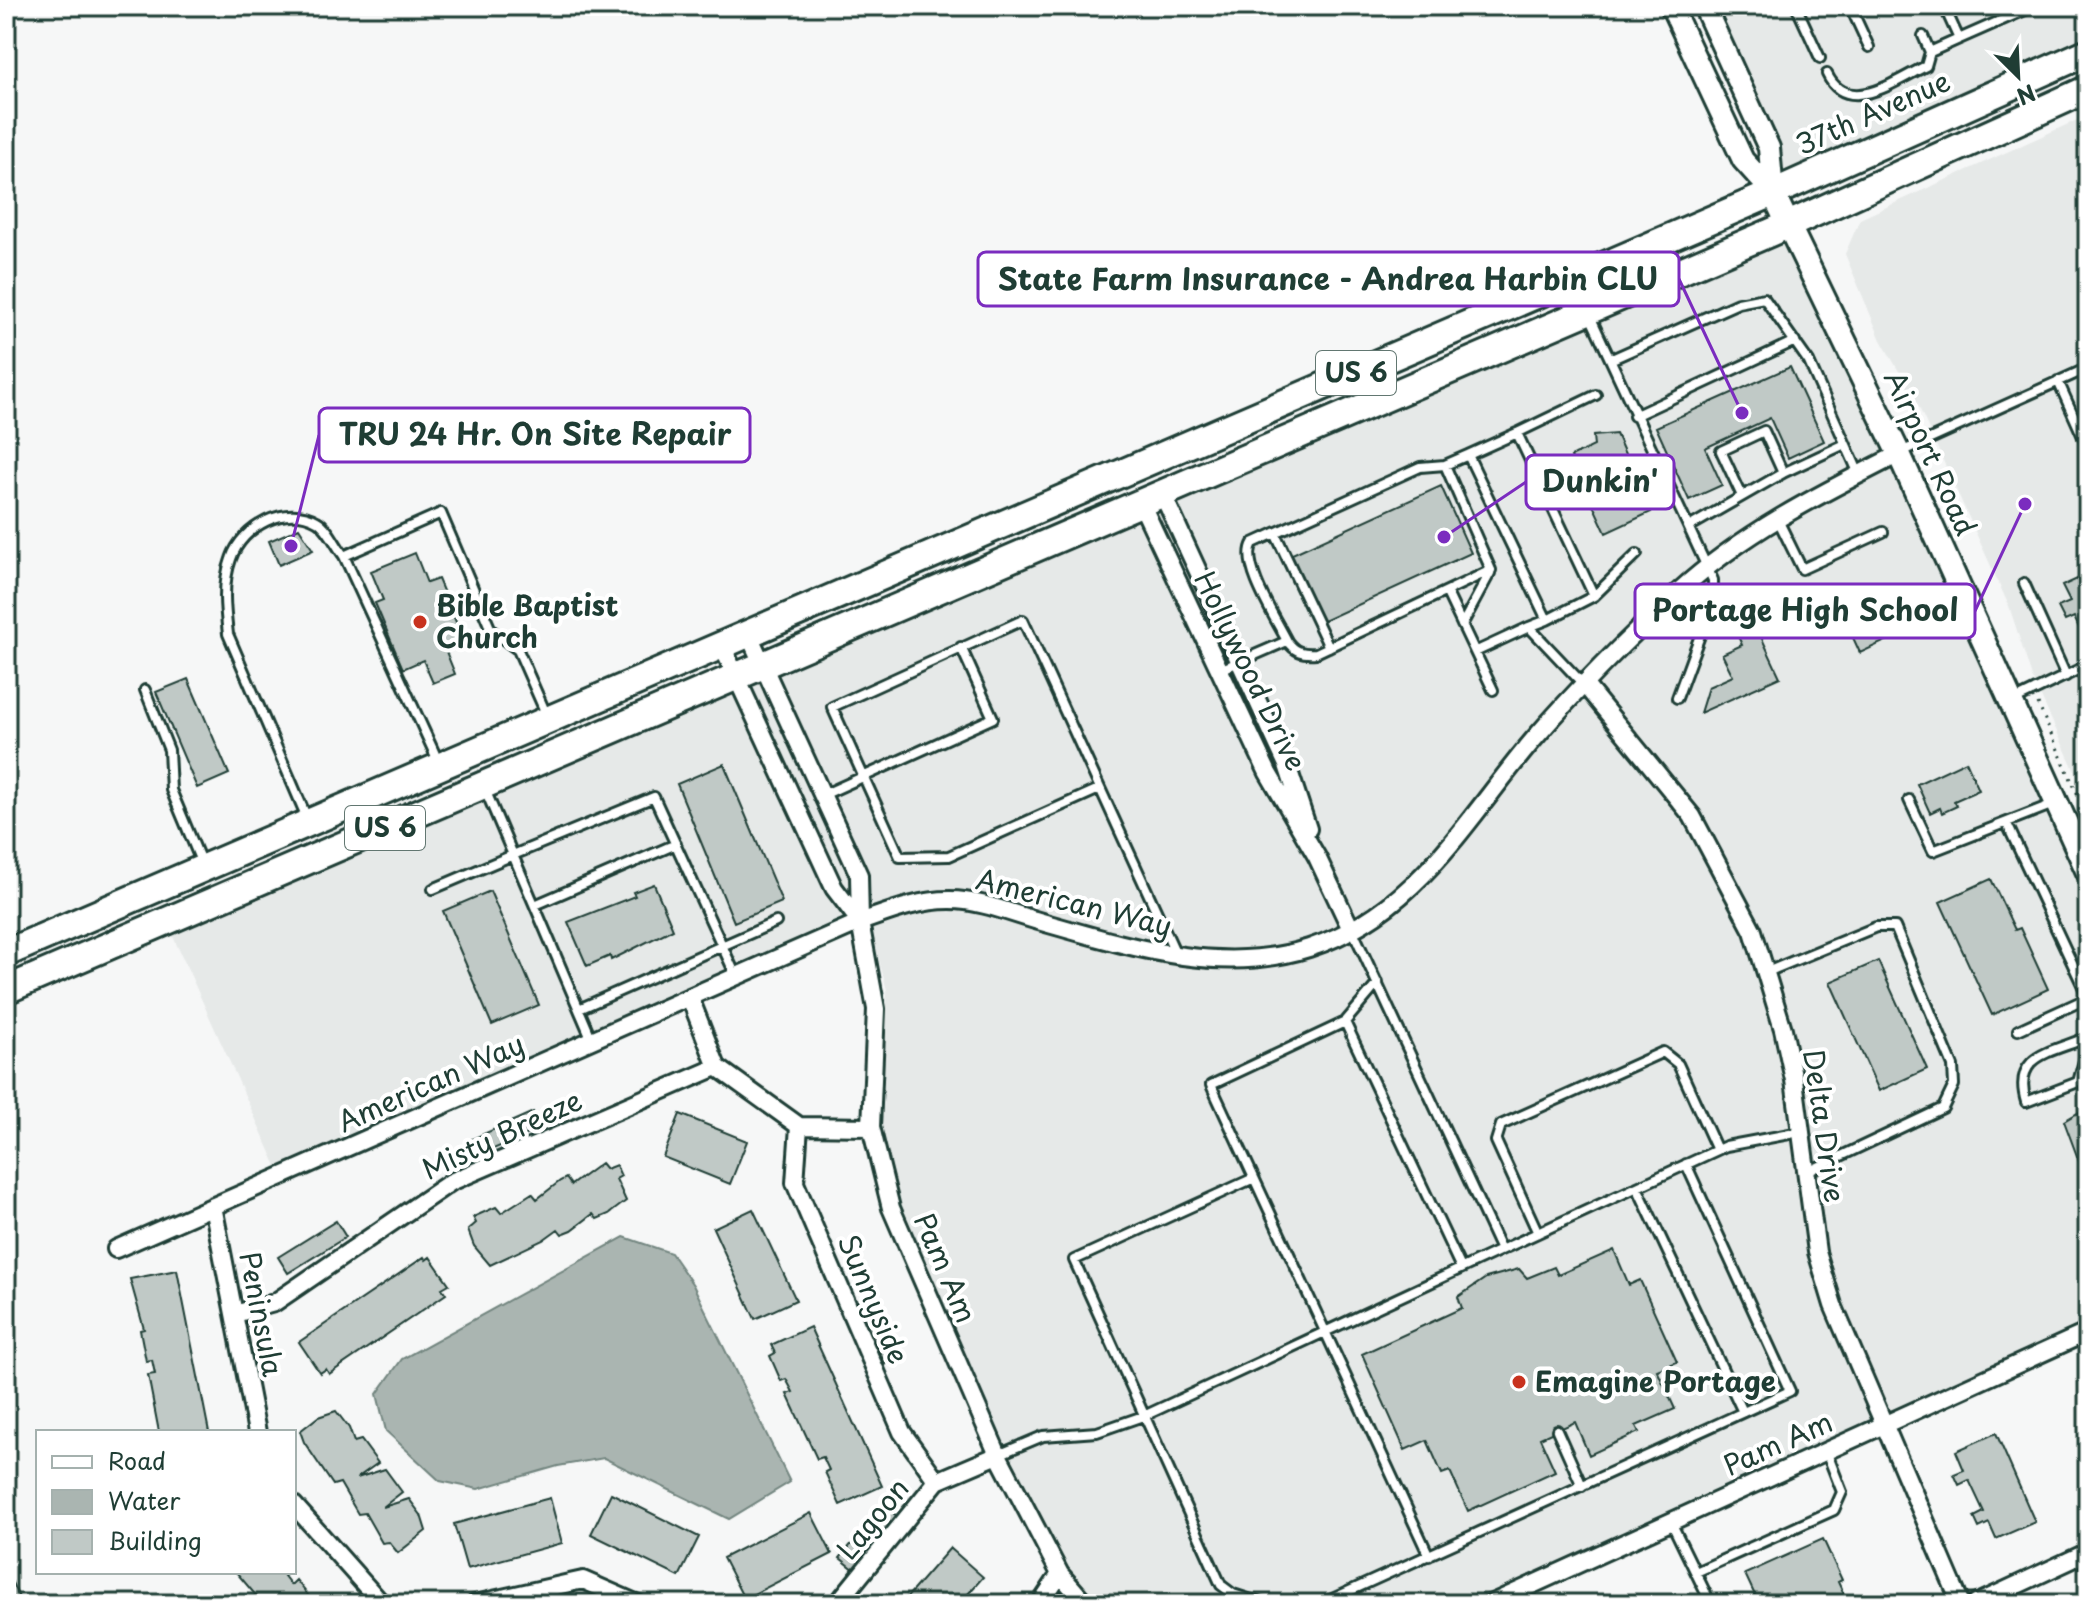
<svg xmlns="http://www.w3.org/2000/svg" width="2094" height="1610" font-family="'Playpen Sans',sans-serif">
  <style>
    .built { fill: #e6e9e8 }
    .water { fill: #aab5b1; stroke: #72857f; stroke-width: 2 }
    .building { fill: #c0c9c6; stroke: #1f3d34; stroke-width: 2 }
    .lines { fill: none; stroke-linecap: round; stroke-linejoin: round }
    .service-casing { stroke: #1f3d34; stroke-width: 14 }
    .minor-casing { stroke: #1f3d34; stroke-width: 22 }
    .tertiary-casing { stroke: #1f3d34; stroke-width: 26 }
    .secondary-casing { stroke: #1f3d34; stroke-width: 28 }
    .primary-casing { stroke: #1f3d34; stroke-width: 32 }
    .path { stroke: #1f3d34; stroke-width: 3; stroke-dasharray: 2 6; stroke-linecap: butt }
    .service { stroke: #fff; stroke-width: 8 }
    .minor { stroke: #fff; stroke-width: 16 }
    .tertiary { stroke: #fff; stroke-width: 20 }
    .secondary { stroke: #fff; stroke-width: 22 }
    .primary { stroke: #fff; stroke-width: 26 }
    .poi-dot { fill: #c8321e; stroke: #fff; stroke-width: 3 }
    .labels { text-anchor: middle; stroke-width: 8; stroke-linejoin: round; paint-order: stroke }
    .shield { fill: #fff; stroke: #627771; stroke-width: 2 }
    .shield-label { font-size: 26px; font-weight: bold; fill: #1f3d34 }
    .street-label { font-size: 28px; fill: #1f3d34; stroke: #fff }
    .poi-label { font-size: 28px; font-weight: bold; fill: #1f3d34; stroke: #fff; text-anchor: start }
    .leader { fill: none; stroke: #7b2cbf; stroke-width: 3 }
    .callout-dot { fill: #7b2cbf; stroke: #fff; stroke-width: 3 }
    .callout { fill: #fff; stroke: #7b2cbf; stroke-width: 3 }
    .callout-label { font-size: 30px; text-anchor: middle; font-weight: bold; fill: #1f3d34 }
  </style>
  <rect width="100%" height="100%" fill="#f6f7f7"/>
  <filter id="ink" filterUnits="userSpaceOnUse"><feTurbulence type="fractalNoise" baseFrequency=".0125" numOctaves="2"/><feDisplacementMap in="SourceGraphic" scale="16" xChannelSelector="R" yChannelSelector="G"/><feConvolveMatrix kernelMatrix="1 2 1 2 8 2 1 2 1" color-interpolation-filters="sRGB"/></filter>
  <g filter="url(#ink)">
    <path class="built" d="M1698 6H2088V40L1777 179Z
      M2088 115V800L2032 677 2009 606 1917 403 1881 340 1845 254 1860 219Z
      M1785 236 2088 881V1323L1469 1604H1097L1068 1568 1012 1460 901 1211 878 1127 887 990 870 928 285 1184 171 932Z"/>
    <path class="water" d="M624 1237 671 1253 693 1285 790 1482 729 1519 604 1458 558 1466 478 1489 440 1481 386 1431 377 1394 402 1359Z"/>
    <path class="building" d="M1790 367 1824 441 1788 458 1770 418 1705 448 1722 485 1689 500 1656 427Z
      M1616 434 1651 512 1606 533 1571 457 1594 446 1593 436Z
      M1441 486 1471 553 1321 622 1290 555Z
      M299 528 313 550 279 565 269 541Z
      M415 553 427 583 438 579 464 641 445 649 455 674 433 683 423 660 403 669 375 603 383 600 371 571Z
      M2088 574V629L2081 632 2074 617 2065 621 2058 607 2070 602 2062 586Z
      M1885 585 1890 595 1894 593 1907 631 1860 653 1839 607 1856 599 1853 592 1865 587 1867 593Z
      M1743 598 1780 677 1700 713 1708 687 1733 676 1722 654 1742 645 1731 621Z
      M188 679 229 774 197 788 156 692Z
      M1966 761 1979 790 1954 801 1957 806 1942 813 1940 808 1930 813 1917 784Z
      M724 764 782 902 734 922 677 784Z
      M1991 879 2015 930 2020 928 2048 989 1992 1015 1940 902Z
      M654 884 673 929 611 960 610 956 587 966 568 922 635 896 633 892Z
      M490 891 539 1005 492 1025 443 911Z
      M1878 961 1927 1069 1879 1091 1830 982Z
      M2088 1107V1170L2083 1172 2064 1121Z
      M533 1112 540 1129 477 1156 470 1140Z
      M680 1114 747 1141 730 1184 663 1157Z
      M601 1163 606 1169 616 1165 621 1176 616 1179 626 1201 609 1214 597 1219 593 1214 572 1230 562 1234 558 1229 543 1240 490 1265 474 1246 468 1230 476 1223 473 1217 496 1207 501 1213 532 1193 537 1199 560 1181 566 1178 571 1185Z
      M753 1209 796 1300 755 1319 713 1228Z
      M336 1221 346 1237 288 1273 278 1257Z
      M1614 1250 1629 1285 1640 1280 1677 1362 1657 1370 1675 1409 1636 1426 1639 1432 1589 1455 1575 1422 1540 1438 1555 1471 1468 1511 1450 1471 1442 1474 1427 1440 1405 1450 1362 1354 1462 1308 1458 1297 1486 1278 1519 1269 1527 1278 1554 1267 1558 1275Z
      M424 1257 426 1260 430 1257 449 1284 442 1288 446 1294 329 1374 326 1369 320 1373 299 1342Z
      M177 1270 209 1432H159L148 1375 155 1374 152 1360 146 1361 140 1330 144 1329 130 1279Z
      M873 1294 902 1356 885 1364 856 1302Z
      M810 1327 882 1486 840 1505 825 1472 829 1470 823 1457 817 1459 787 1394 793 1392 786 1379 781 1381 770 1356 775 1353 771 1345Z
      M336 1411 349 1428 354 1442 361 1440 378 1463 357 1478 385 1469 402 1492 383 1507 409 1499 421 1515 426 1531 398 1553 389 1542 382 1543 365 1513 358 1514 340 1483 333 1485 304 1442 300 1431 318 1417Z
      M1996 1433 2035 1522 1996 1539 1989 1523 1979 1528 1974 1517 1984 1512 1969 1480 1959 1485 1954 1474 1964 1470 1956 1451Z
      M611 1493 699 1537 679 1577 591 1534Z
      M550 1498 562 1543 467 1569 454 1524Z
      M883 1505 898 1517 855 1570 840 1558Z
      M811 1513 832 1554 744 1599 723 1558Z
      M1823 1539 1842 1580 1838 1582 1846 1599 1836 1604H1759L1745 1574Z
      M950 1548 983 1577 961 1602 901 1604Z
      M6 1570 22 1604H6Z
      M236 1572H290L284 1576 291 1585 296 1580 312 1600 307 1604H263Z"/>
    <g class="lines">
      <g class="service-casing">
        <path id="service" d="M1796 6 1820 58
          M1850 6 1869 47
          M1944 6 1959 39 2034 6
          M1930 52 1959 39
          M1827 74C1847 117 1897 80 1926 66L1930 52 1923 36
          M1590 316 1713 580V600L1677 698
          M1612 359 1738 303 1764 298 1809 362 1859 474
          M2058 381 2088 448
          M1634 416 1795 341
          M1517 433 1596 395
          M1899 453 2088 368
          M1445 465 1491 570
          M1742 496 1721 451 1764 431 1783 473
          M1777 518 1802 569 1883 532
          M1689 527 1783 473 1845 444
          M1275 533 1329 647
          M2024 583 2066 676
          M1447 593 1475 652 1529 627 1584 685
          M1594 596 1637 554
          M1462 625 1490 573
          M1529 627 1547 620 1468 455 1517 433 1594 596 1547 620
          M1287 641C1295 652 1302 654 1316 653L1491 570
          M1475 652 1493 690
          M1220 670 1287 641C1276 619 1240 564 1253 543L1420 467 1445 465 1468 455
          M145 690 169 750 171 790 202 864
          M2013 701 2088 665
          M439 763 344 556 441 513 491 630 518 650 547 716
          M1099 789 949 856 900 857 832 707 1023 620 1176 954
          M823 795 993 718 961 647
          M1909 800 1933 851 2056 803
          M307 818 228 634C225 609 222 584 231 559 242 526 286 503 317 521 328 527 336 546 344 556
          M2007 824 2088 997
          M433 889 513 855 484 787
          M535 905 676 844
          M1767 972 1876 927H1895L1953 1066 1954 1085 1943 1108 1805 1173
          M579 1009 776 922
          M1345 1022 1378 983
          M2018 1030 2088 998
          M2088 1037C2051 1053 2012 1054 2026 1102L2078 1082 2088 1046
          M592 1040 513 855 654 797 736 976
          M1254 1178 1074 1260 1221 1585 1233 1594 1264 1604
          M1637 1187 1743 1412
          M1538 1233 1496 1141 1501 1125 1663 1052 1678 1064 1717 1150
          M1501 1250 1726 1146 1800 1132
          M1557 1430 1582 1486
          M998 1455 1043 1436 1097 1432 1146 1415 1501 1250 1352 929
          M1671 1522 1711 1604
          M1429 1556 1211 1085 1345 1022 1461 1268
          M1696 1572 1834 1510 1842 1492 1826 1451
          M1321 1604 1790 1391 1686 1164"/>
      </g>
      <g class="minor-casing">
        <path id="minor" d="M1163 495 1287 765 1308 829
          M1141 503 1268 773 1317 857 1351 929
          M749 635 859 875 860 922 876 1009 871 1127 891 1208 998 1455 1060 1574 1086 1604
          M722 646 834 888 860 922
          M1585 685 1692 816 1753 931 1783 1029 1794 1080 1817 1252 1833 1305 1961 1604
          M690 998 717 1067 799 1126 871 1127
          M799 1126 795 1183 902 1432 937 1481
          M213 1206 257 1432
          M116 1249 860 922C889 912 918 900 950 900 978 900 1008 912 1035 920 1124 945 1218 977 1309 948 1417 913 1465 820 1534 739 1578 688 1628 638 1678 592 1744 532 1820 494 1899 454
          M235 1314 274 1303 451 1182 717 1067
          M294 1505 382 1604
          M475 1604 583 1580 638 1604
          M837 1604 937 1481 998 1455
          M1040 1604 1060 1574
          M1490 1604 2088 1332
          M1976 1604 2088 1552"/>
      </g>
      <g class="tertiary-casing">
        <path id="tertiary" d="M1671 6 1743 160 1773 193
          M1704 6 1769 148 1773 193"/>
      </g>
      <g class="secondary-casing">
        <path id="secondary" d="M1773 193 1899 454 2088 872"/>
      </g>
      <g class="primary-casing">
        <path id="primary" d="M6 953 1773 193 2088 52
          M6 990 1788 225 2088 89"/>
      </g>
      <path class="path" d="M2038 704 2088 818"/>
      <use href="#service" class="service"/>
      <use href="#minor" class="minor"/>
      <use href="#tertiary" class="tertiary"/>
      <use href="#secondary" class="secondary"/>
      <use href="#primary" class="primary"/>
    </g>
  </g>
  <g class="poi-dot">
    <circle cx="420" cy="622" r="8"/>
    <circle cx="1519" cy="1382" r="8"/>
  </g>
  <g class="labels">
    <g class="shield">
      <rect x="1316" y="351" width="80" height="44" rx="6"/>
      <rect x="345" y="806" width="80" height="44" rx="6"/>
    </g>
    <g class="shield-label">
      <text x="1356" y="382">US 6</text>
      <text x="385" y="837">US 6</text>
    </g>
    <g class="street-label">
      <text transform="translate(1873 113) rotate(-24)" y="10">37th Avenue</text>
      <text transform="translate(1930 453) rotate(65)" y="10">Airport Road</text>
      <text transform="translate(1250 671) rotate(64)" y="10">Hollywood Drive</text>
      <text transform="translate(1074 903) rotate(14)" y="10">American Way</text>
      <text transform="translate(431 1083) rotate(-24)" y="10">American Way</text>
      <text transform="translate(1824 1126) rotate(82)" y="10">Delta Drive</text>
      <text transform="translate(502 1135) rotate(-25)" y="10">Misty Breeze</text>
      <text transform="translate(945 1268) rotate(67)" y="10">Pam Am</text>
      <text transform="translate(873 1299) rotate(67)" y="10">Sunnyside</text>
      <text transform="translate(261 1314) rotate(79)" y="10">Peninsula</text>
      <text transform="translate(1778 1444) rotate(-24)" y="10">Pam Am</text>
      <text transform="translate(873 1519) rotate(-51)" y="10">Lagoon</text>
    </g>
    <g class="poi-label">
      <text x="436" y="616">Bible Baptist<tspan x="436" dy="32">Church</tspan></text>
      <text x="1535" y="1392">Emagine Portage</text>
    </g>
  </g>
  <path class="leader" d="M1742 413L1679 279M291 546L319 435M1444 537L1526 482M2025 504L1975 611"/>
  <g class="callout-dot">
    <circle cx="1742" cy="413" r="8"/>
    <circle cx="291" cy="546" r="8"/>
    <circle cx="1444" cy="537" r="8"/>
    <circle cx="2025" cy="504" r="8"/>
  </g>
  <g class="callout">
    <rect x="978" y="252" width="701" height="54" rx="8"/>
    <rect x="319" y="408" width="431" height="54" rx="8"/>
    <rect x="1526" y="455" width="148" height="54" rx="8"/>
    <rect x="1635" y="584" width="340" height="54" rx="8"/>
  </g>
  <g class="callout-label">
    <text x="1328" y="290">State Farm Insurance - Andrea Harbin CLU</text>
    <text x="535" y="445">TRU 24 Hr. On Site Repair</text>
    <text x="1600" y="492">Dunkin'</text>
    <text x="1805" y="621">Portage High School</text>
  </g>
  <rect width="2094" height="1610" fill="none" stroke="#fff" stroke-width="32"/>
  <rect x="16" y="16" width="2062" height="1578" fill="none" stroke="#1f3d34" stroke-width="3" filter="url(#ink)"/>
  <rect x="36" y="1430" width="260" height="144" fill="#ffffff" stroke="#a5b1ae" stroke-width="2"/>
  <rect x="52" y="1456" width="40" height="12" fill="#ffffff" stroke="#a5b1ae" stroke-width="2"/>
  <text x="108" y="1470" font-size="24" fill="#1f3d34">Road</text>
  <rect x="52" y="1490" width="40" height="24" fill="#aab5b1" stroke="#a5b1ae" stroke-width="2"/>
  <text x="108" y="1510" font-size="24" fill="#1f3d34">Water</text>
  <rect x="52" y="1530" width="40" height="24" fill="#c0c9c6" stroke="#a5b1ae" stroke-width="2"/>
  <text x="108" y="1550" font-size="24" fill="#1f3d34">Building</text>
  <g transform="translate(2018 76) rotate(156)" stroke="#ffffff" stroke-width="6" paint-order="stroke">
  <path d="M0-6L14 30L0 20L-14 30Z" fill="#1f3d34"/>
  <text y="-12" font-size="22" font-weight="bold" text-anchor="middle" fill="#1f3d34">N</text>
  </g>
</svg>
